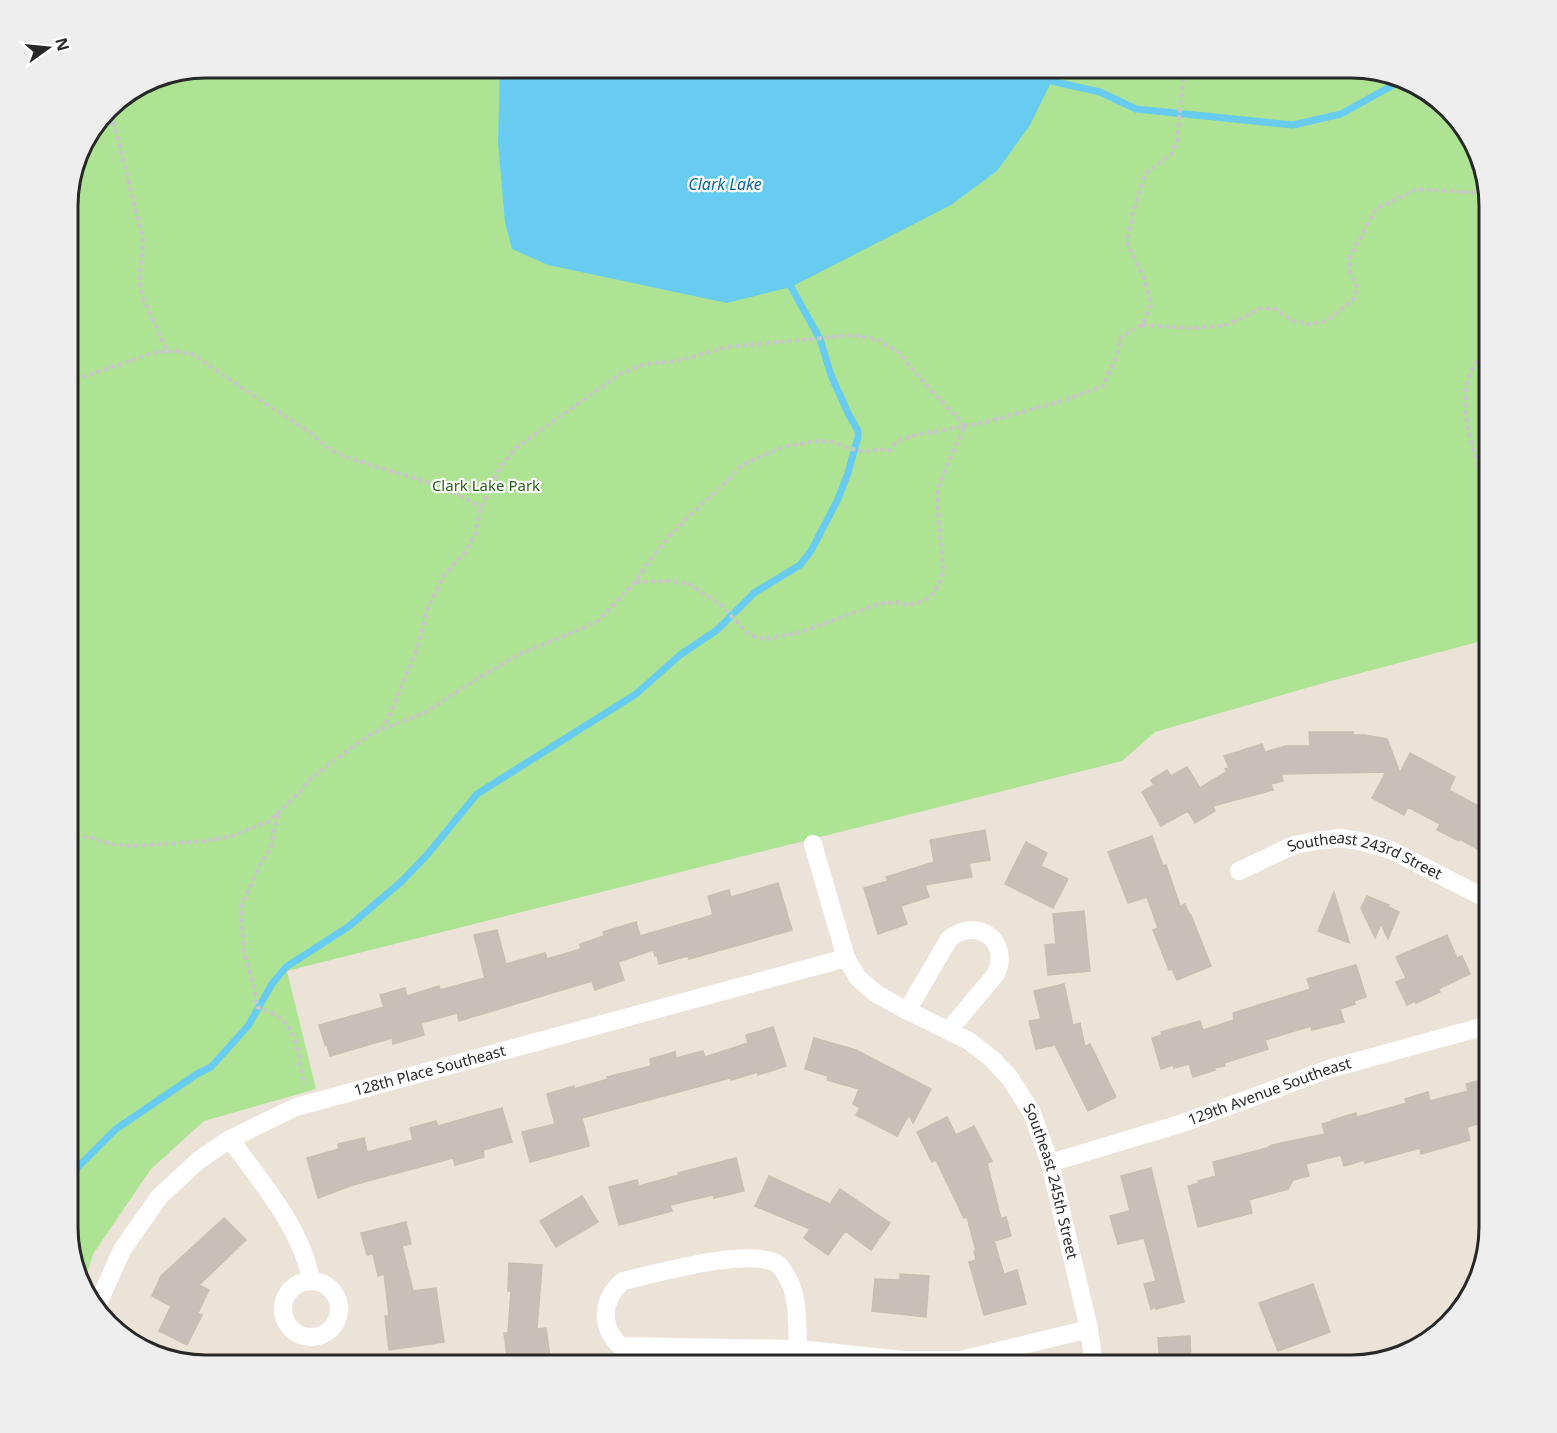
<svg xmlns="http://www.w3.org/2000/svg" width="1557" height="1433" font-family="'Noto Sans',sans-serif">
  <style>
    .green { fill: #aee393 }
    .water { fill: #68ccf0 }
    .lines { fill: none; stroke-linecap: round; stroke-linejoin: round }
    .stream { stroke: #68ccf0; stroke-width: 7 }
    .building { fill: #c6c0b8; stroke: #c6bfb2; stroke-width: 1.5 }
    .path { stroke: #c7c7c7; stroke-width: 4; stroke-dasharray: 4.5 3; stroke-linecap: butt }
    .street { stroke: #fff; stroke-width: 18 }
    .labels { text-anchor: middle; stroke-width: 4.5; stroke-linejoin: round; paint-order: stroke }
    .park-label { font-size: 15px; fill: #276418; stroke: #fff }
    .street-label { font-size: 15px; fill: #282828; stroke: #fff }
    .water-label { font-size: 16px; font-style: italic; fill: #0a6899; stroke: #fff }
    .rim { fill: none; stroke: #282828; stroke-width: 3 }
  </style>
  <rect width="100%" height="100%" fill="#ebe3d8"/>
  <path class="green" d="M206 68H1360L1412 82 1449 108 1479 152 1489 197V639L1327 682 1155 732 1122 761 287 971 316 1089 204 1121 151 1169 93 1254 83 1288 78 1281 68 1236V196L82 145 114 102 153 78Z"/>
  <path class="water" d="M500 68H1058L1030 125 997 171 951 205 791 287 727 303 548 265 512 249 505 223 498 142Z"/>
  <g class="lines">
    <path class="stream" d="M1051 81 1100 92 1136 109 1293 125 1341 114 1404 79
      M68 1177 116 1129 197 1074 211 1067 248 1026 272 984 286 967 348 927 401 882 427 855 477 794 636 694 680 655 717 630 754 593 800 565 811 551 838 499 848 473 858 437V431L848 413 831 375 820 339 791 287"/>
  </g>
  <path class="building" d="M1309 732H1353V735H1365L1387 739 1400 773 1410 753 1455 777 1449 790 1489 812V856L1460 839 1459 841 1437 830 1440 824 1408 807 1404 815 1372 798 1386 772 1281 774 1283 781 1271 784 1273 790 1213 806 1215 811 1195 823 1188 811 1161 826 1142 792 1154 785 1151 780 1167 770 1171 776 1187 767 1200 788 1226 772 1225 769 1229 768 1224 756 1262 744 1265 752 1286 746H1310Z
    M985 830 990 860 969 863 972 877 925 885 929 897 901 906 907 924 878 934 864 888 888 881 886 877 934 862 930 840Z
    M1152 836 1163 866 1166 865 1180 906 1185 904 1190 916 1191 915 1211 966 1177 980 1172 969 1169 970 1153 930 1158 928 1147 897 1128 903 1108 852Z
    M1026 842 1047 853 1041 866 1068 879 1053 908 1005 884Z
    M778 883 792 930 689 959 688 956 659 964 657 955 655 956 653 950 618 962 624 980 595 990 592 981 459 1021 457 1013 421 1023 424 1035 393 1044 392 1038 330 1056 327 1045H325L319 1025 384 1007 380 995 405 988 407 996 439 986 440 990 485 978 474 935 497 930 506 964 545 953 547 959 581 949 580 944 604 936 603 932 636 922 640 936 713 915 708 896 729 890 731 897Z
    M1334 892 1349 942 1350 943 1318 931Z
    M1367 896 1389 905 1388 907 1399 912 1388 939 1381 924 1375 938 1361 908Z
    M1084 911 1090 971 1048 975 1045 945 1056 944 1053 914Z
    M1447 935 1457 958 1462 956 1470 974 1438 989 1440 992 1416 1003V1001L1407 1005 1396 982 1406 978 1396 957Z
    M1356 965 1366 997 1354 1001 1355 1004 1340 1009 1344 1022 1312 1030 1311 1026 1265 1040 1268 1049 1224 1063 1225 1066 1214 1068 1215 1070 1193 1077 1189 1064 1174 1068 1173 1065 1161 1069 1152 1038 1162 1035 1161 1032 1200 1021 1203 1030 1234 1020 1233 1013 1310 989 1307 979Z
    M1064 984 1073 1025 1080 1023 1085 1047 1090 1044 1116 1097 1088 1111 1055 1045 1036 1049 1029 1021 1041 1019 1034 991Z
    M773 1027 786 1066 758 1075V1072L731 1080 730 1078 582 1118 589 1146 530 1162 522 1132 555 1124 547 1094 574 1086V1089L608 1079 607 1077 651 1066 650 1059 675 1052 676 1058 703 1051 705 1057 748 1043 746 1035Z
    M814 1038 856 1050 931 1089 913 1123 909 1115 897 1136 856 1115 860 1108 853 1104 859 1089 827 1080 828 1076 805 1069Z
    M1489 1078V1121L1467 1127 1470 1140 1421 1154 1420 1148 1365 1163 1364 1160 1344 1166 1341 1155 1306 1164 1309 1176 1293 1180 1288 1189 1249 1200 1252 1213 1198 1227 1188 1186 1199 1183 1198 1181 1216 1176 1213 1162 1267 1148 1272 1145 1325 1134 1322 1124 1333 1121 1332 1120 1356 1113 1357 1117 1407 1103 1405 1099 1428 1092 1430 1101 1468 1091 1466 1084Z
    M502 1108 512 1142 483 1150 484 1157 455 1165 453 1158 353 1185 318 1198 307 1158 339 1149 338 1144 364 1138 367 1152 413 1140 410 1128 436 1121 438 1126Z
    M947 1117 956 1135 974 1126 992 1161 987 1163 1001 1219 1006 1217 1011 1236 994 1241 1004 1274 1017 1270 1026 1304 984 1315 969 1262 976 1260 974 1251H976L967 1217 964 1218 936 1160 932 1162 917 1132Z
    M736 1158 744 1191 714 1198 713 1195 670 1205 672 1211 619 1225 609 1187 637 1180 639 1186 679 1175 678 1173Z
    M1151 1168 1184 1302 1156 1309V1307L1151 1309 1144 1284 1156 1281 1144 1238 1118 1244 1110 1216 1130 1211 1121 1176Z
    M769 1176 830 1204 840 1189 890 1223 871 1250 845 1231 828 1255 804 1238 810 1229 755 1206Z
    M582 1196 598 1222 556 1247 540 1221Z
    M224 1218 246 1240 199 1285 209 1290 198 1313 202 1315 187 1345 159 1331 171 1306 152 1296 161 1276Z
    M406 1222 411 1244 402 1246 413 1291 436 1288 444 1342 389 1350 385 1316H389L384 1274 378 1276 373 1254 367 1255 361 1233Z
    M509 1263 542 1265 537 1329 546 1328 551 1365H516L515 1355 507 1356 504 1333H508L511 1291H508Z
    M900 1274 929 1276 926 1317 872 1311 875 1279 900 1280Z
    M1313 1284 1330 1332 1278 1351 1259 1303Z
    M1190 1336 1191 1365H1160L1158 1338Z"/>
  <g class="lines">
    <path class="path" d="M110 107 143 239 142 256 139 280 142 296 167 351
      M103 117 115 127
      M1142 325 1191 328 1222 326 1240 319 1259 309 1273 308 1293 321 1310 324 1326 321 1352 301 1358 289 1350 273V256L1376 209 1417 189 1482 193 1488 192
      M1489 351C1482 356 1475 363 1471 371 1455 404 1476 460 1487 493L1489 498
      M68 382 156 352 177 351 195 355C231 382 269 405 306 430 317 437 327 449 339 454 386 473 438 479 481 508
      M636 582 668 581 689 584 721 605 746 632 752 636 767 639 801 632 878 604 897 602 908 605 924 601 931 595 938 586 942 578 943 566 939 528 937 490 951 456 965 426
      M382 730 390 714 417 649 428 608 444 575 465 552 475 534 481 508 500 467 517 447 620 374 642 365 681 360 728 347 853 335 878 340 898 352 926 385 965 426
      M278 814 270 850 266 854 260 865 241 907 244 954 254 988 257 1007C266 1011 276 1014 283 1020 299 1036 299 1065 304 1085
      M68 833 96 839 110 844 133 846 207 841 232 836 267 822 278 813 300 792 309 780 351 748 373 733 426 712 480 677 522 653 583 628 599 620 635 582 650 560 667 539 688 517 725 483 742 465 782 447 816 441 833 442 848 448 865 452 879 449 889 451 897 441 916 435 982 423 1065 400 1103 386 1117 355 1121 337 1142 325 1151 305 1144 278 1128 245V238L1133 212 1143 179 1147 173 1171 154 1177 141 1184 68"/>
    <g class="street">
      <path id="s1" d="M813 844 846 958 858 978 875 993 902 1008 969 1041 992 1059 1010 1078 1032 1113 1050 1163 1089 1329 1094 1365"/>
      <path id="s2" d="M1239 871 1294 845 1316 841 1340 838 1360 841 1391 850 1489 900"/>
      <path d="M907 1011 949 939C977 916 1011 941 996 974L949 1030"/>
      <path d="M230 1139C260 1181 302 1228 311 1280"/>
      <path id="s3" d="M1050 1163 1183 1123 1329 1069 1489 1025"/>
      <circle cx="311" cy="1309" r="28"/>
      <path id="s4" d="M96 1308 122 1250 159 1197 199 1160 230 1139 296 1107 846 958"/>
      <path d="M798 1349C797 1328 799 1295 787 1277 785 1273 780 1265 776 1263 744 1248 658 1273 623 1281 601 1300 600 1326 620 1346L798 1349 904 1360H961L1089 1329"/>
    </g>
  </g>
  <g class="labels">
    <g class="park-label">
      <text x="486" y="491">Clark Lake Park</text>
    </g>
    <g class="street-label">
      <text dy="5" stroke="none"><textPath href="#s2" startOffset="135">Southeast 243rd Street</textPath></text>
      <text dy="5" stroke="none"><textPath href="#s4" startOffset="432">128th Place Southeast</textPath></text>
      <text dy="5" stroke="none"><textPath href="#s3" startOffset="231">129th Avenue Southeast</textPath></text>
      <text dy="5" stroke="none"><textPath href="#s1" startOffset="438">Southeast 245th Street</textPath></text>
    </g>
    <g class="water-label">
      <text x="725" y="190">Clark Lake</text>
    </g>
  </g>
  <path d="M0 0H1557V1433H0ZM206 78H1351A128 128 0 0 1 1479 206V1227A128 128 0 0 1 1351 1355H206A128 128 0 0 1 78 1227V206A128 128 0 0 1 206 78Z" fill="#eee" fill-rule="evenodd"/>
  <path class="rim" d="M206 78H1351A128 128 0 0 1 1479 206V1227A128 128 0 0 1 1351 1355H206A128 128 0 0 1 78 1227V206A128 128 0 0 1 206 78Z"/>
  <g transform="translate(48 48) rotate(75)" stroke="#ffffff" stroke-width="4.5" paint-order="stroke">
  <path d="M0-4.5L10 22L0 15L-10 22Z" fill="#282828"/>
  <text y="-9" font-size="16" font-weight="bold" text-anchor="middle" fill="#282828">N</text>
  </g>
</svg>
